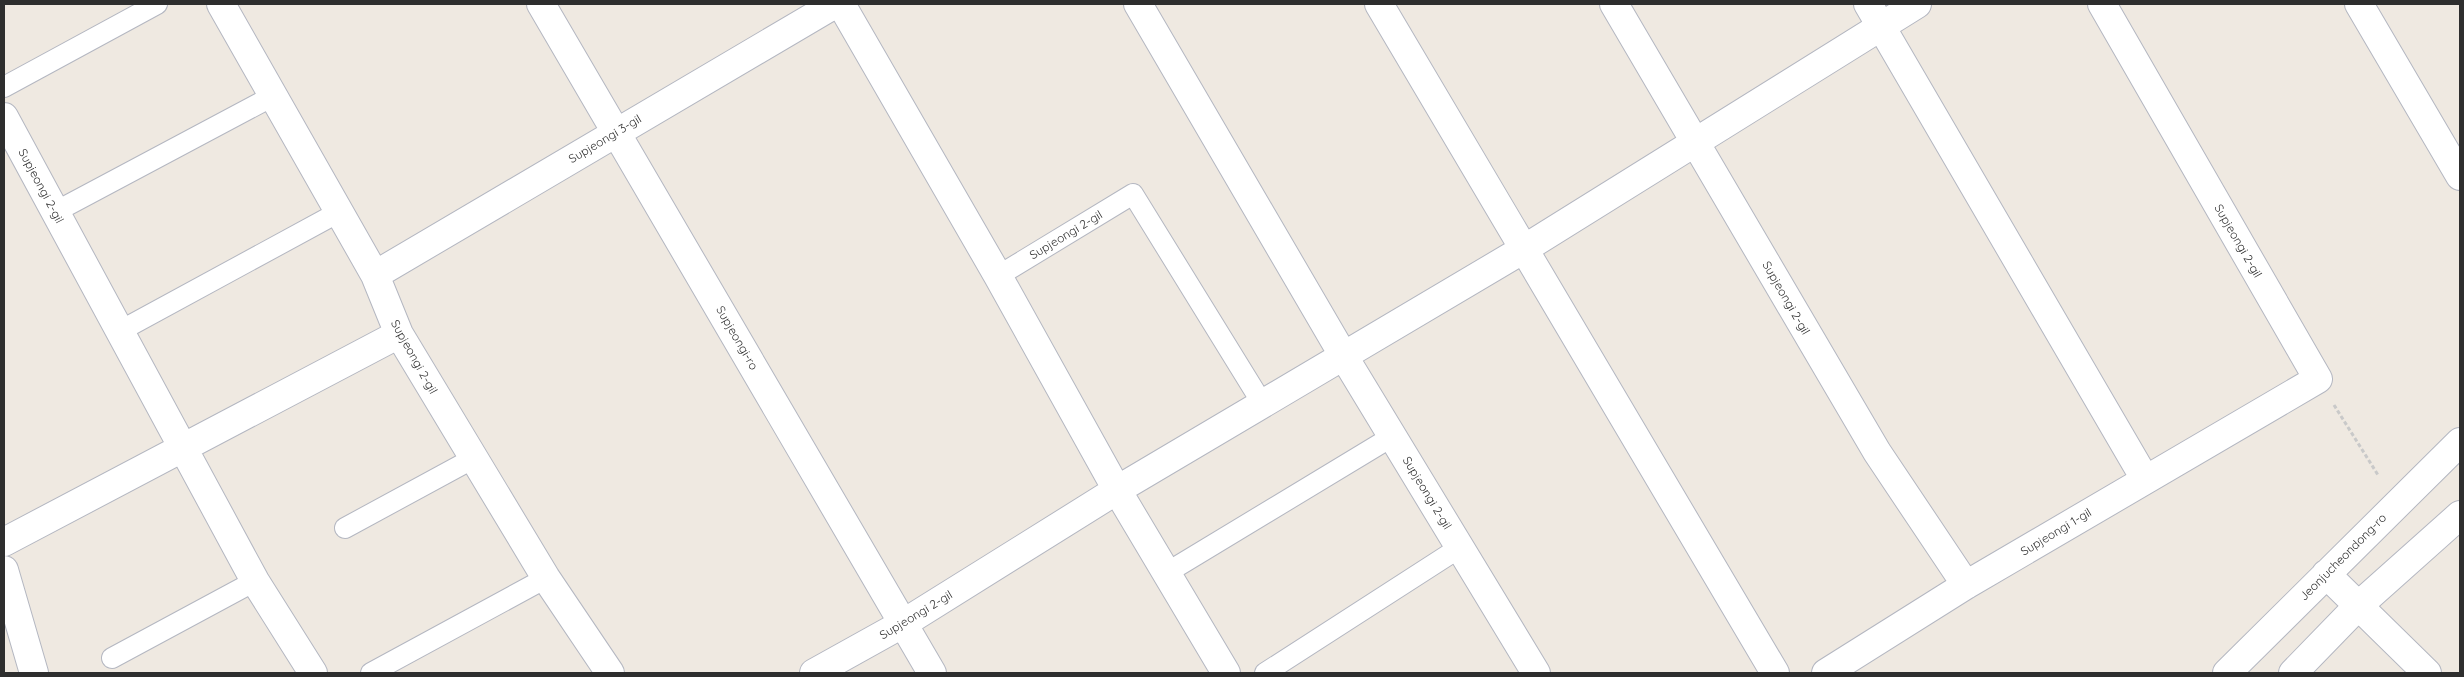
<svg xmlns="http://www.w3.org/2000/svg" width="2464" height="677" font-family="Quicksand,sans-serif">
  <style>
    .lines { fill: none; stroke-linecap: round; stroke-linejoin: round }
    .service-casing { stroke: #b4b7c1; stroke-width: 22 }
    .minor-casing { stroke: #b4b7c1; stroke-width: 30 }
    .tertiary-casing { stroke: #b4b7c1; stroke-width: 30 }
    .path { stroke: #c9c9c9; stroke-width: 3; stroke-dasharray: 4 2.5; stroke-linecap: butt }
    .service { stroke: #fff; stroke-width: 20 }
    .minor { stroke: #fff; stroke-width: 28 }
    .tertiary { stroke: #fff; stroke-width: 28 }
    .labels { text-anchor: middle; stroke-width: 5; stroke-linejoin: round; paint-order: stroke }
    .street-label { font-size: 12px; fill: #2e2e2e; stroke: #fff }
  </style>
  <rect width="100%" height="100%" fill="#efe9e1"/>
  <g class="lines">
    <g class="service-casing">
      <path id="service" d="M4 87 157 4
        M55 212 273 96
        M998 276 1133 194 1262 403
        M120 331 339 212
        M345 528 474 458
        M1168 572 1393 436
        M112 658 255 581
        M371 673 546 578
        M1265 673 1459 548"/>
    </g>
    <g class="minor-casing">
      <path id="minor" d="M221 4 375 275 399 334 546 578 610 673
        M541 4 932 673
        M841 4 998 276 1117 490 1226 673
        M1138 4 1343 355 1536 673
        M1379 4 1775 673
        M1614 4 1877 452 1966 585
        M1868 4 2145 479
        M2359 4 2460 176
        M4 117 255 581 313 673
        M375 275 835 4
        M4 542 399 334
        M4 570 34 673
        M814 673 904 623 1117 490 1524 249 1917 4
        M1826 673 1966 585 2318 379 2102 4"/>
    </g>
    <g class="tertiary-casing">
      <path id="tertiary" d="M2326 574 2427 673
        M2227 673 2460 442
        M2293 673 2358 606 2460 515"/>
    </g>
    <path class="path" d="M2334 405 2378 475"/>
    <use href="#service" class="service"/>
    <use href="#minor" class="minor"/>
    <use href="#tertiary" class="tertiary"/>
  </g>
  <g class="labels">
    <g class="street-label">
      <text transform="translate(605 139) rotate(-31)" y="4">Supjeongi 3-gil</text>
      <text transform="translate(41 186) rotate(62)" y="4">Supjeongi 2-gil</text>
      <text transform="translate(1066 235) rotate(-31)" y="4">Supjeongi 2-gil</text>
      <text transform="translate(2238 241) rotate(60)" y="4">Supjeongi 2-gil</text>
      <text transform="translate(1786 298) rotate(60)" y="4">Supjeongi 2-gil</text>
      <text transform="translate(737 338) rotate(60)" y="4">Supjeongi-ro</text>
      <text transform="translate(414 357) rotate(61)" y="4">Supjeongi 2-gil</text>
      <text transform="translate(1427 493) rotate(59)" y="4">Supjeongi 2-gil</text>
      <text transform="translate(2056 532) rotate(-31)" y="4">Supjeongi 1-gil</text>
      <text transform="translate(2343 557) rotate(-45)" y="4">Jeonjucheondong-ro</text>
      <text transform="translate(916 615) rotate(-31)" y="4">Supjeongi 2-gil</text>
    </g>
  </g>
  <rect width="2464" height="677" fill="none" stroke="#2e2e2e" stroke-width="10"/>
</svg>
